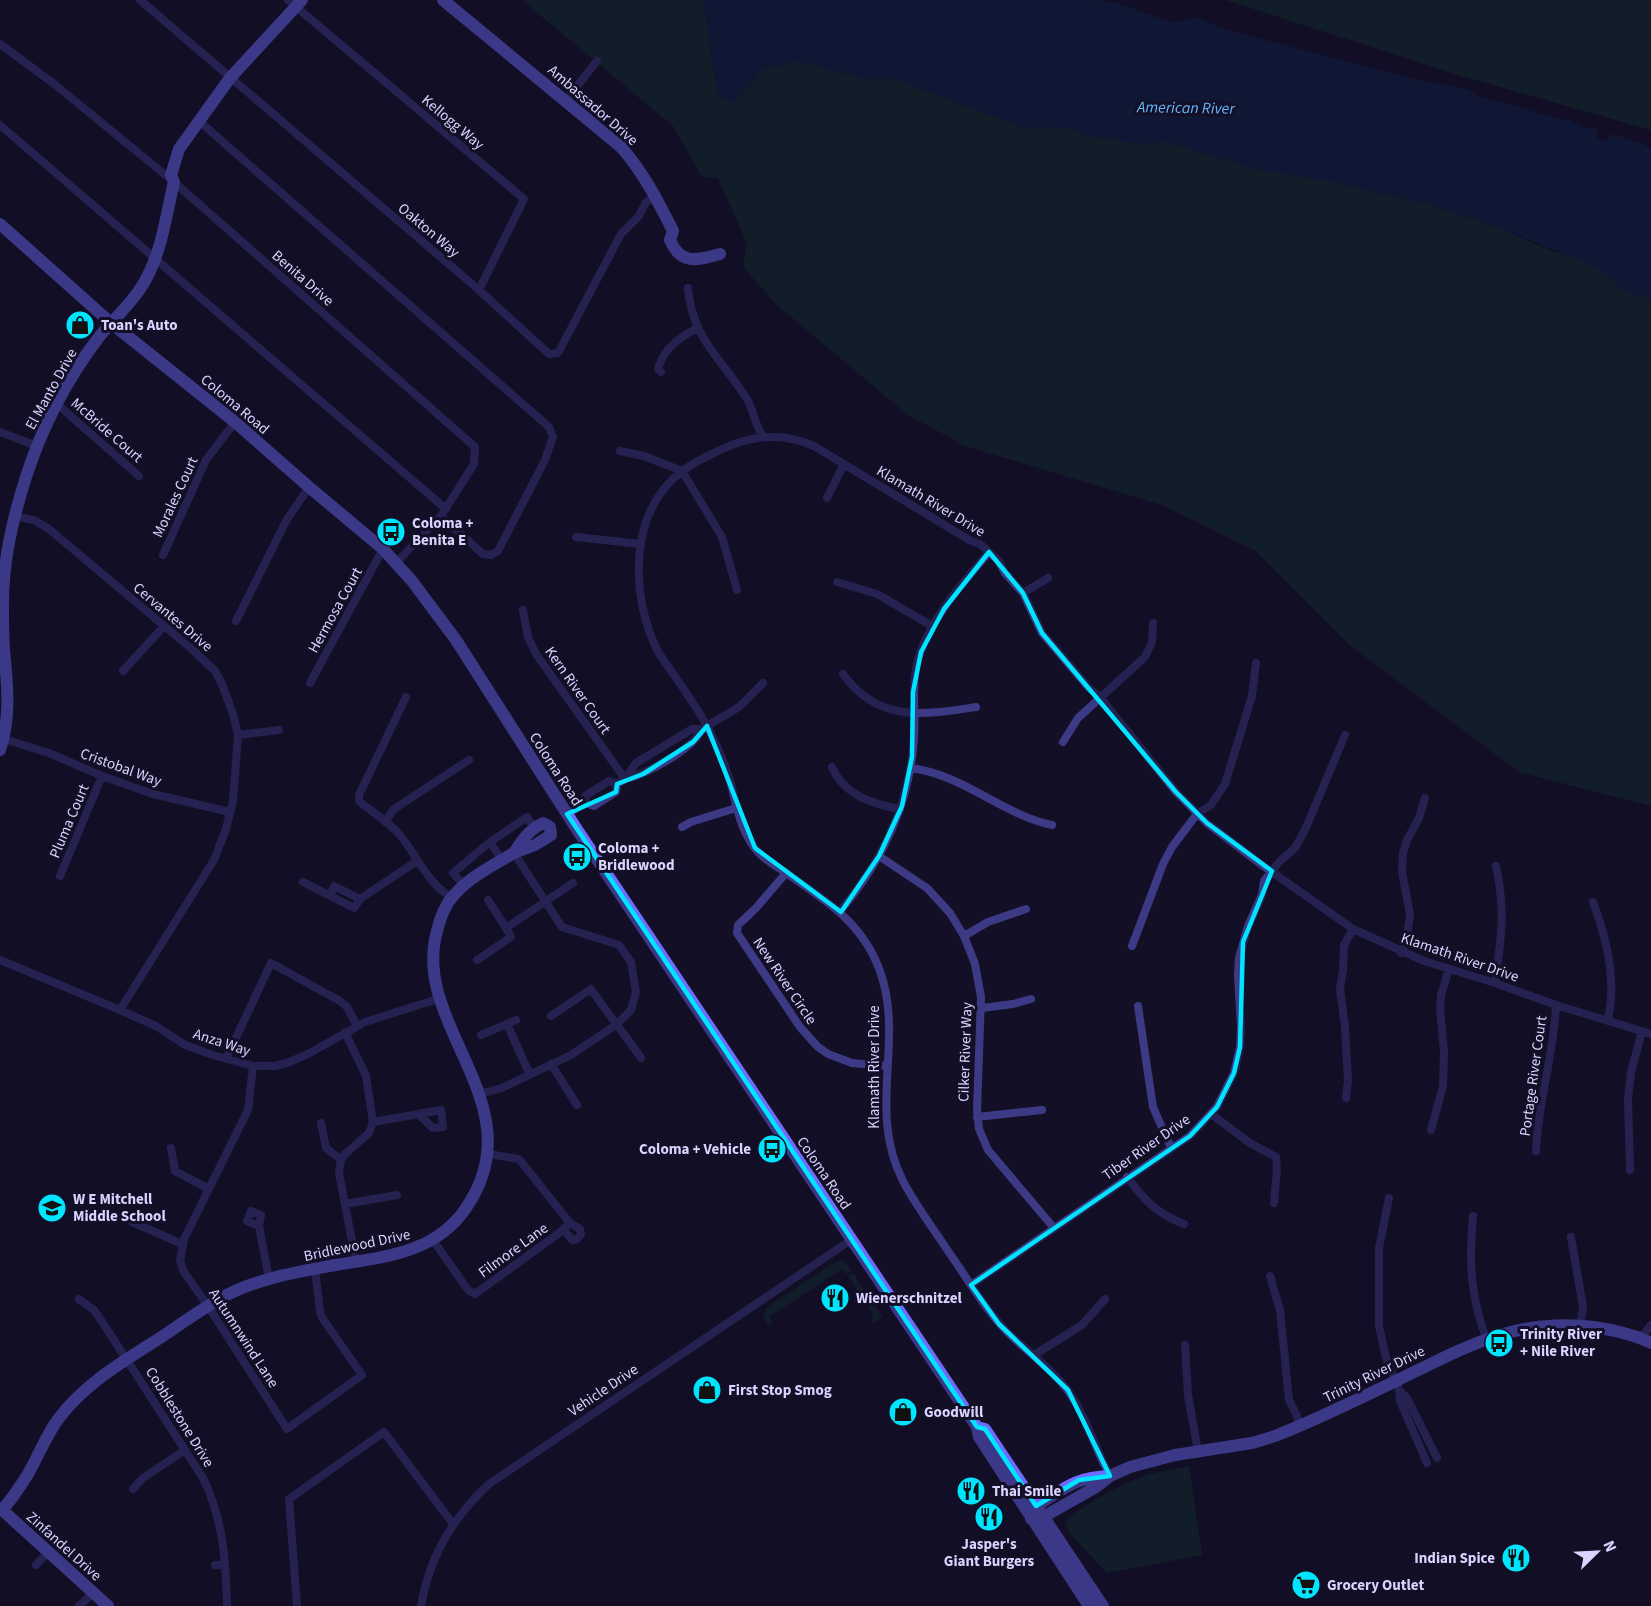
<svg xmlns="http://www.w3.org/2000/svg" width="1651" height="1606" font-family="'Source Sans 3',sans-serif">
  <style>
    .green { fill: #12302f }
    .water { fill: #0c2248 }
    .lines { fill: none; stroke-linecap: round; stroke-linejoin: round }
    .street { stroke: #3d3a85; stroke-width: 8 }
    .secondary { stroke: #6f6bff; stroke-width: 12 }
    .marked { fill: none; stroke: #00e5ff; stroke-width: 4.5; stroke-linejoin: round }
    .labels { text-anchor: middle; stroke-width: 6; stroke-linejoin: round; paint-order: stroke }
    .street-label { font-size: 15px; fill: #d9d4ff; stroke: #130f26 }
    .poi-label { font-size: 15px; font-weight: bold; fill: #d9d4ff; stroke: #130f26; text-anchor: start }
    .water-label { font-size: 16px; font-style: italic; fill: #62b6ff; stroke: #130f26 }
  </style>
  <rect width="100%" height="100%" fill="#130f26"/>
  <path class="green" d="M522 0H703L718 95 766 68 798 61 865 79H895L1021 127 1072 128 1086 135 1153 145 1163 141 1260 170 1335 182 1431 205 1497 227 1551 251 1651 273V806L1519 772 1352 647 1256 551 1162 505 955 443 957 441 909 416 776 304 743 267 747 243 718 178 702 177 673 126Z
    M1226 0H1651V130L1455 74Z
    M842 1260 852 1270 846 1274 842 1269 769 1317 773 1323 768 1325 763 1316 767 1307 832 1264Z
    M853 1273 882 1316 874 1324 871 1320 873 1314 848 1276Z
    M1189 1466 1202 1555 1107 1573 1069 1533 1065 1522C1083 1504 1122 1484 1147 1475 1161 1471 1175 1469 1189 1466Z"/>
  <path class="water" d="M703 0H1098L1118 3 1173 23 1195 17 1231 31 1418 80 1467 89 1483 98 1516 106 1559 119 1569 120 1588 129H1598L1596 138 1606 141 1612 134 1638 142 1651 148V299L1620 290 1608 275 1581 261 1497 227 1431 205 1335 182 1260 170 1163 141 1153 145 1120 141 1086 135 1072 128 1021 127 895 79H865L798 61 766 68 732 103 718 95Z"/>
  <g class="lines">
    <path class="street" d="M140 0 479 290 549 354 558 353 621 234 639 216 646 202 655 197
      M288 0 524 199 479 290
      M0 44 53 83 174 182 475 447 474 464 441 516 397 562
      M566 100 597 61
      M199 121 549 427 553 437 545 460 498 551 491 555 483 554 441 516
      M0 125 446 509
      M688 288C692 339 722 359 747 399 754 411 755 427 764 437
      M661 372 658 369C664 348 679 338 697 328
      M57 404 139 476
      M0 432 37 446
      M620 451 644 456 682 471 722 537 737 590
      M827 498 844 464
      M14 516 34 520 49 529 194 651 215 671 222 684 233 714 238 735 233 801 226 829 214 860 120 1010
      M576 537 641 544
      M163 555 206 460 235 422
      M837 582 877 594 932 626
      M1023 593 1048 578
      M523 610 528 637 536 654 625 779 617 784 609 781 585 796 586 803 567 814
      M236 621 286 521 309 487
      M123 671 164 626
      M843 674C878 723 924 715 976 707
      M310 683 383 549
      M406 697 359 795V801C372 812 389 822 400 835 417 856 428 884 452 898
      M692 729H702C691 751 648 773 625 779L636 763Z
      M702 729 739 707 763 683
      M238 735 279 730
      M4 739 49 753 102 776 153 794 230 812
      M1063 742 1078 718 1145 657 1152 642 1153 623
      M832 767C844 795 872 804 900 809
      M910 768C963 774 1001 814 1052 825
      M586 803 594 806 616 792 617 784
      M385 822 394 809 469 760
      M682 827 691 822 736 808
      M490 842 502 860
      M879 856 927 888 950 913 964 936 975 964 981 997 977 1110 979 1129 988 1150 1054 1228
      M786 873 756 908 738 925 737 933 800 1027 817 1046 828 1054 852 1063 886 1066
      M60 876 102 776
      M303 882 354 908 360 899 417 861
      M464 885 453 873 490 842 527 817 534 828
      M331 895 334 886 360 899
      M488 900 506 928
      M1593 902C1607 939 1617 980 1608 1019
      M840 911C882 862 910 803 914 738 916 709 910 681 920 653 934 614 963 583 989 552
      M964 936 988 922 1026 909
      M1132 946 1163 864 1172 847 1197 814 1211 805 1225 784 1252 696 1256 663
      M1401 953 1407 937 1410 914 1402 872 1403 853 1407 840 1419 818 1425 798
      M0 960 120 1010 156 1026 185 1045 213 1055 253 1066H275L287 1063 308 1054 365 1022 441 998
      M477 960 511 937 506 928 573 883
      M1495 983C1501 939 1506 911 1496 866
      M1138 1006 1153 1107 1171 1148
      M982 1008 1013 1004 1031 999
      M551 1016 591 989C607 1013 625 1034 641 1058
      M507 1024 530 1075
      M345 1032 366 1076 373 1122 369 1133 344 1155 341 1160 339 1173 356 1262
      M481 1035 516 1020
      M226 1059 271 963 340 1001 347 1007 357 1026
      M551 1064 577 1105
      M253 1066 248 1110 184 1239 180 1261 184 1272 208 1306 287 1429 362 1375 323 1319 320 1312 315 1269
      M479 1094 502 1088 571 1055 616 1025 631 1010 636 992 631 962 619 945 562 927 514 853
      M1346 1098 1348 1080 1345 1027 1340 989 1343 969 1344 945 1353 929
      M1211 1114 1250 1143 1276 1157 1277 1170 1274 1203
      M977 1117 1042 1110
      M373 1122 441 1110 443 1127 433 1128 418 1114
      M321 1123 326 1148 341 1160
      M1431 1130 1443 1086 1444 1052 1440 1009 1441 995 1449 969
      M171 1148 175 1171 209 1189
      M1536 1151C1538 1102 1554 1054 1556 1005
      M1630 1170 1628 1099 1631 1072 1642 1031
      M1127 1177C1145 1201 1156 1213 1184 1224
      M1389 1198 1379 1248V1326L1387 1362 1399 1389 1400 1401 1427 1463
      M345 1204 397 1195
      M1473 1216C1469 1262 1470 1294 1486 1338
      M132 1222 182 1244
      M259 1226 247 1221 251 1211 261 1215 259 1226 269 1279
      M563 1229 572 1240 577 1239 581 1235 580 1229 570 1223
      M1571 1237 1583 1307 1580 1325
      M433 1240 468 1290 475 1294 559 1233 570 1223 519 1159 488 1154
      M1270 1276 1280 1310 1289 1400 1297 1416 1299 1426
      M971 1285 1190 1136 1217 1107 1234 1073 1240 1047 1241 1027 1238 975 1239 958 1248 926 1262 895 1264 881 1279 862 1295 848 1305 830 1345 735
      M79 1299 94 1310 101 1320 203 1478C223 1519 226 1561 227 1606
      M1641 1338 1651 1325
      M1185 1345 1188 1395 1198 1451
      M1034 1355 1082 1325 1105 1299
      M1399 1390 1407 1398 1437 1458
      M1110 1476C1094 1447 1086 1414 1066 1388 1047 1363 1019 1347 999 1323 980 1301 965 1275 948 1251 933 1228 916 1206 903 1181 867 1111 904 1043 881 974 865 926 829 902 789 875 778 867 767 862 758 852 741 833 737 808 731 784 726 767 719 750 711 734 699 708 674 676 658 652 633 600 628 526 670 482 684 467 702 459 720 450 751 435 783 432 814 446L971 541 980 544 998 560 1005 573 1023 593 1042 633 1089 688 1100 697 1176 792 1207 823 1262 865 1353 929 1424 961 1495 983 1556 1005 1651 1034
      M133 1489 143 1478 185 1450
      M36 1565 48 1552
      M215 1565H225
      M79 1606 93 1593
      M297 1606 289 1499 384 1432 453 1524
      M421 1606C429 1558 453 1517 489 1484L851 1240"/>
    <path class="secondary" d="M443 0 621 147C643 172 658 201 673 231L670 240C681 266 698 260 720 254
      M0 224 111 323 235 422 309 487 383 549 412 581 456 640 576 828 977 1427 979 1437 1089 1606
      M0 750C10 720 8 691 5 660 3 644 3 627 3 611 2 564 12 521 26 477 42 427 67 379 99 337 114 318 133 303 145 281 162 251 166 215 174 182L171 175 179 149 230 78 302 0
      M543 823 550 827 551 835 535 845 514 853C522 840 529 830 543 823Z
      M977 1427 985 1429 1103 1606
      M0 1508 108 1606
      M2 1510C12 1499 20 1487 28 1474 39 1455 46 1435 59 1418 86 1382 126 1360 163 1336 187 1320 209 1303 235 1291 266 1277 302 1271 335 1265 384 1257 436 1253 466 1208 537 1105 410 1026 437 931 440 918 445 905 454 895 470 877 493 865 514 853
      M1034 1512 1036 1506C1065 1488 1075 1477 1110 1476
      M1031 1519 1043 1517 1096 1487 1110 1476 1130 1467 1175 1455 1252 1443 1275 1436C1316 1420 1356 1400 1396 1381 1464 1348 1515 1317 1594 1327 1614 1330 1633 1334 1651 1343"/>
  </g>
  <path d="M0 0H1651V1606H0ZM989 552 1023 593 1042 633 1176 792 1207 823 1272 871 1243 942 1240 1047 1234 1073 1217 1107 1190 1136 971 1285 999 1324 1068 1390 1110 1476 1079 1480 1036 1506 985 1429 977 1427 567 814 616 792 617 784 643 774 693 742 707 726 755 848 841 912 879 856 902 806 912 757 913 692 921 652 944 609Z" fill="#130f26" fill-opacity=".55" fill-rule="evenodd"/>
  <path class="marked" d="M989 552 1023 593 1042 633 1176 792 1207 823 1272 871 1243 942 1240 1047 1234 1073 1217 1107 1190 1136 971 1285 999 1324 1068 1390 1110 1476 1079 1480 1036 1506 985 1429 977 1427 567 814 616 792 617 784 643 774 693 742 707 726 755 848 841 912 879 856 902 806 912 757 913 692 921 652 944 609Z"/>
  <defs>
    <g id="shop-disc" transform="scale(1.5)"><circle r="9.5" fill="#00e5ff" stroke="#130f26"/><path d="M-5-2.5h2.3a2.7 3.5 0 0 1 5.4 0H5L5.5 6h-11ZM-1.5-2.5h3a1.5 2.3 0 0 0-3 0Z" fill="#111"/></g>
    <g id="bus-disc" transform="scale(1.5)"><circle r="9.5" fill="#00e5ff" stroke="#130f26"/><path d="M-5-6H5V4H4V6H2V4H-2V6H-4V4H-5ZM-3.5-4V0h7V-4ZM-3.5 1.2v1.5H-2V1.2ZM2 1.2v1.5H3.5V1.2Z" fill="#111"/></g>
    <g id="school-disc" transform="scale(1.5)"><circle r="9.5" fill="#00e5ff" stroke="#130f26"/><path d="M0-5L7-2L0 1L-7-2ZM-4 1L0 2.5L4 1V4Q0 6-4 4Z" fill="#111"/></g>
    <g id="restaurant-disc" transform="scale(1.5)"><circle r="9.5" fill="#00e5ff" stroke="#130f26"/><path d="M-5-6h1v4h1v-4h1v4h1v-4h1v5L-1.5 .5V6h-2V.5L-5-1ZM5-6V6H3V1.5H1.5Q1.5-4 5-6Z" fill="#111"/></g>
    <g id="supermarket-disc" transform="scale(1.5)"><circle r="9.5" fill="#00e5ff" stroke="#130f26"/><path d="M-6-5.5h2.5l.6 2H6L4.5 2H-2.5L-4.4-4H-6ZM-1.5 3.2a1.3 1.3 0 1 0 .1 0ZM3 3.2a1.3 1.3 0 1 0 .1 0Z" fill="#111"/></g>
  </defs>
  <g fill-rule="evenodd">
    <use href="#shop-disc" x="80" y="325"/>
    <use href="#bus-disc" x="391" y="532"/>
    <use href="#bus-disc" x="577" y="857"/>
    <use href="#bus-disc" x="772" y="1149"/>
    <use href="#school-disc" x="52" y="1208"/>
    <use href="#restaurant-disc" x="835" y="1298"/>
    <use href="#bus-disc" x="1499" y="1343"/>
    <use href="#shop-disc" x="707" y="1390"/>
    <use href="#shop-disc" x="903" y="1412"/>
    <use href="#restaurant-disc" x="971" y="1491"/>
    <use href="#restaurant-disc" x="989" y="1517"/>
    <use href="#restaurant-disc" x="1516" y="1558"/>
    <use href="#supermarket-disc" x="1306" y="1585"/>
  </g>
  <g class="labels">
    <g class="street-label">
      <text transform="translate(593 105) rotate(41)" y="5">Ambassador Drive</text>
      <text transform="translate(453 122) rotate(40)" y="5">Kellogg Way</text>
      <text transform="translate(429 230) rotate(40)" y="5">Oakton Way</text>
      <text transform="translate(303 278) rotate(41)" y="5">Benita Drive</text>
      <text transform="translate(51 389) rotate(-61)" y="5">El Manto Drive</text>
      <text transform="translate(235 404) rotate(40)" y="5">Coloma Road</text>
      <text transform="translate(107 430) rotate(41)" y="5">McBride Court</text>
      <text transform="translate(175 497) rotate(-65)" y="5">Morales Court</text>
      <text transform="translate(931 501) rotate(31)" y="5">Klamath River Drive</text>
      <text transform="translate(335 610) rotate(-61)" y="5">Hermosa Court</text>
      <text transform="translate(173 617) rotate(40)" y="5">Cervantes Drive</text>
      <text transform="translate(578 690) rotate(55)" y="5">Kern River Court</text>
      <text transform="translate(121 767) rotate(20)" y="5">Cristobal Way</text>
      <text transform="translate(556 769) rotate(57)" y="5">Coloma Road</text>
      <text transform="translate(69 821) rotate(-67)" y="5">Pluma Court</text>
      <text transform="translate(1460 957) rotate(19)" y="5">Klamath River Drive</text>
      <text transform="translate(785 981) rotate(56)" y="5">New River Circle</text>
      <text transform="translate(222 1042) rotate(18)" y="5">Anza Way</text>
      <text transform="translate(965 1052) rotate(-88)" y="5">Cilker River Way</text>
      <text transform="translate(874 1067) rotate(-90)" y="5">Klamath River Drive</text>
      <text transform="translate(1533 1076) rotate(-82)" y="5">Portage River Court</text>
      <text transform="translate(1146 1147) rotate(-35)" y="5">Tiber River Drive</text>
      <text transform="translate(824 1173) rotate(56)" y="5">Coloma Road</text>
      <text transform="translate(357 1245) rotate(-12)" y="5">Bridlewood Drive</text>
      <text transform="translate(513 1250) rotate(-36)" y="5">Filmore Lane</text>
      <text transform="translate(244 1338) rotate(57)" y="5">Autumnwind Lane</text>
      <text transform="translate(1374 1374) rotate(-26)" y="5">Trinity River Drive</text>
      <text transform="translate(603 1390) rotate(-34)" y="5">Vehicle Drive</text>
      <text transform="translate(180 1417) rotate(58)" y="5">Cobblestone Drive</text>
      <text transform="translate(64 1546) rotate(42)" y="5">Zinfandel Drive</text>
    </g>
    <g class="poi-label">
      <text x="101" y="330">Toan's Auto</text>
      <text x="412" y="528">Coloma +<tspan x="412" dy="17">Benita E</tspan></text>
      <text x="598" y="853">Coloma +<tspan x="598" dy="17">Bridlewood</tspan></text>
      <text x="751" y="1154" text-anchor="end">Coloma + Vehicle</text>
      <text x="73" y="1204">W E Mitchell<tspan x="73" dy="17">Middle School</tspan></text>
      <text x="856" y="1303">Wienerschnitzel</text>
      <text x="1520" y="1339">Trinity River<tspan x="1520" dy="17">+ Nile River</tspan></text>
      <text x="728" y="1395">First Stop Smog</text>
      <text x="924" y="1417">Goodwill</text>
      <text x="992" y="1496">Thai Smile</text>
      <text x="989" y="1549" text-anchor="middle">Jasper's<tspan x="989" dy="17">Giant Burgers</tspan></text>
      <text x="1495" y="1563" text-anchor="end">Indian Spice</text>
      <text x="1327" y="1590">Grocery Outlet</text>
    </g>
    <g class="water-label">
      <text transform="translate(1186 107) rotate(1)" y="6">American River</text>
    </g>
  </g>
  <g transform="translate(1597 1552) rotate(66)" stroke="#130f26" stroke-width="4.5" paint-order="stroke">
  <path d="M0-4.5L10 22L0 15L-10 22Z" fill="#d9d4ff"/>
  <text y="-9" font-size="16" font-weight="bold" text-anchor="middle" fill="#d9d4ff">N</text>
  </g>
</svg>
